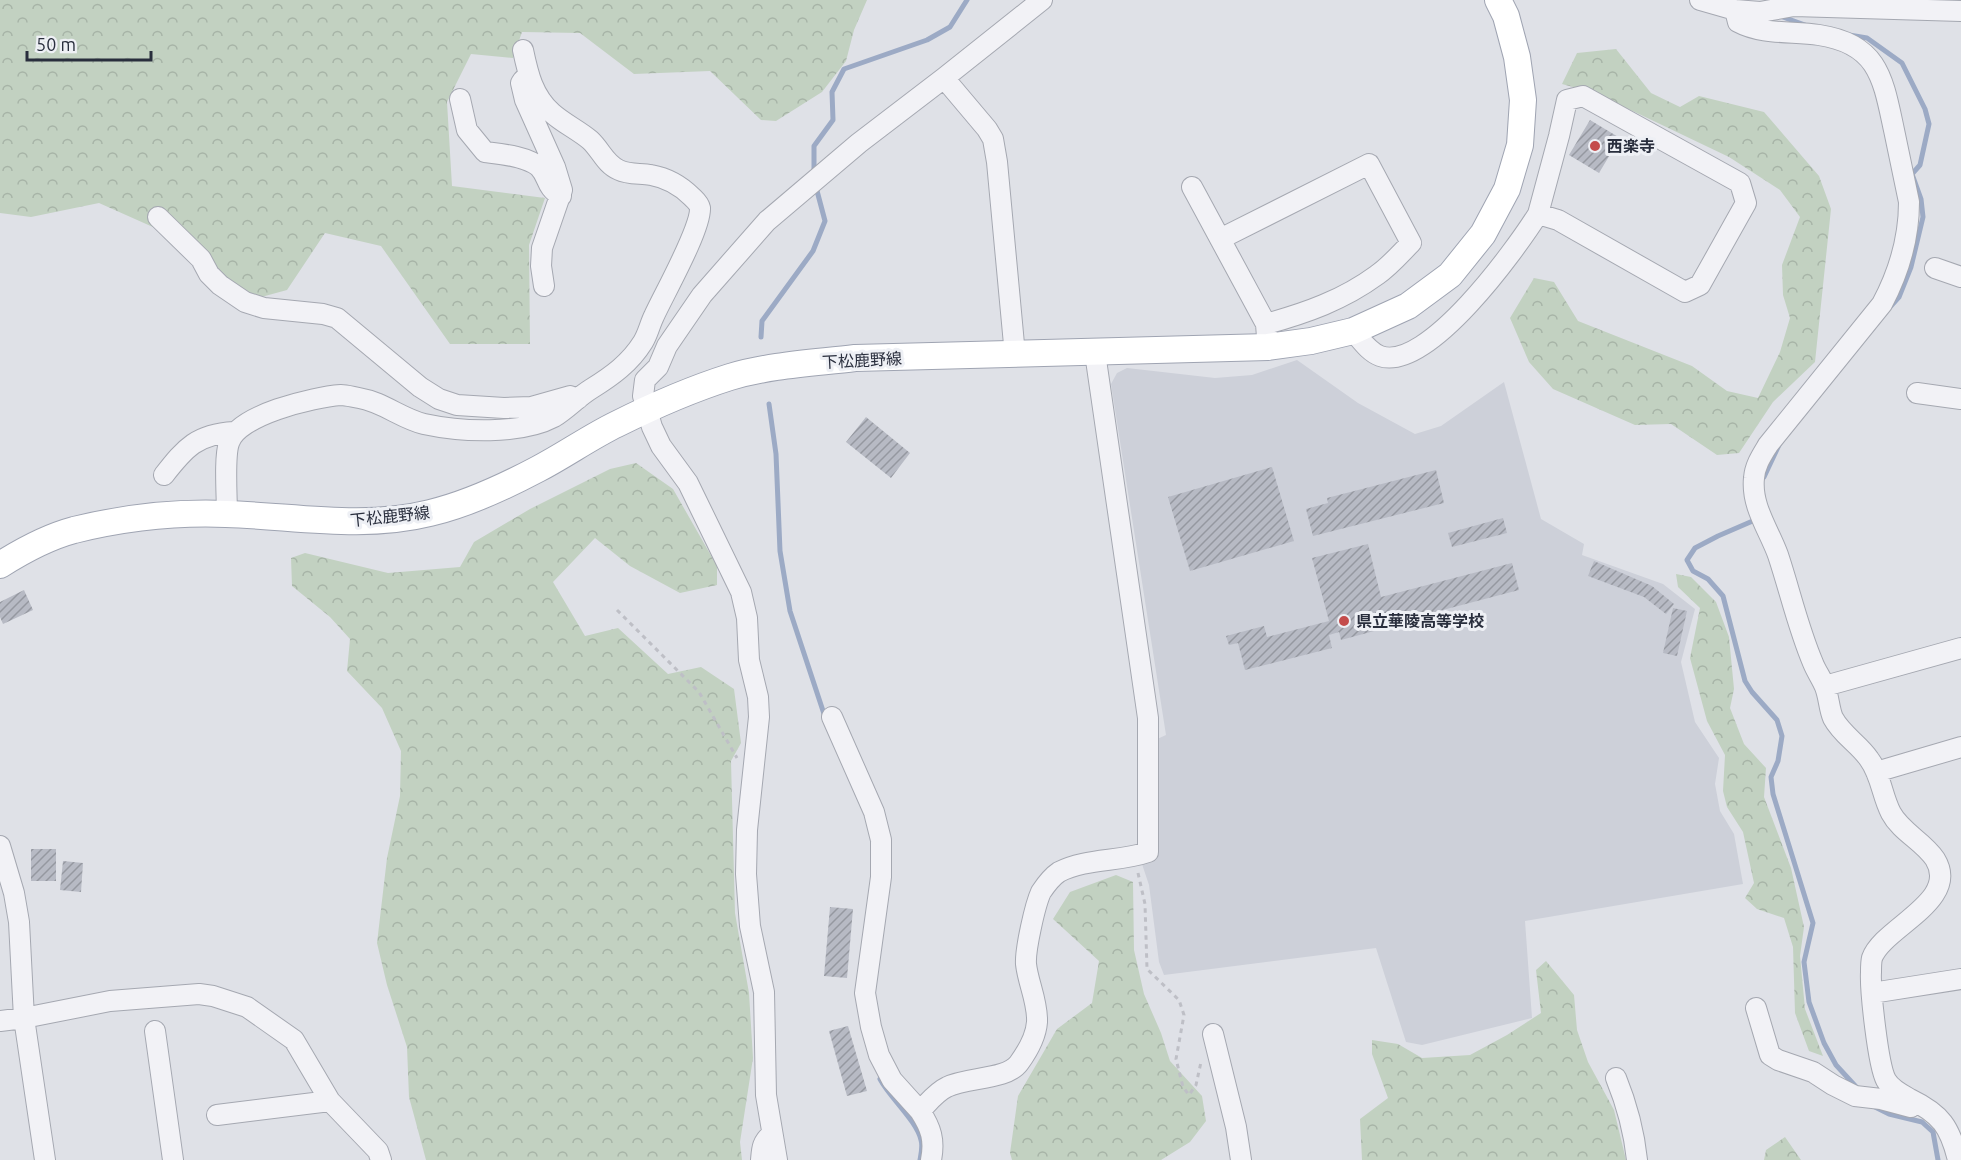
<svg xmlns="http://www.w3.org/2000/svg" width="1961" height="1160" font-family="Ubuntu,'Noto Sans JP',sans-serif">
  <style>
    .built { fill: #cdd0d9 }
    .forest { fill: url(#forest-crowns) }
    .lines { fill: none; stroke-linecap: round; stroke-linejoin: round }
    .stream { stroke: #9caac5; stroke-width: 5 }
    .building { fill: url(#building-hatch) }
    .minor-casing { stroke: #a5a8b1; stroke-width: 22 }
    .major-casing { stroke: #9fa4b2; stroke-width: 28 }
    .path { stroke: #bebfc6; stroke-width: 3; stroke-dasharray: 4.5 4.5; stroke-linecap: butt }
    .minor { stroke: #f2f2f6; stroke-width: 20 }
    .major { stroke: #fff; stroke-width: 26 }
    .poi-dot { fill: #c44c4c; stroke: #eef0f5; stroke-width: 2 }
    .labels { text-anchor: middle; stroke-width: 6; stroke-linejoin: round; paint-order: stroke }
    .poi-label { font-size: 16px; font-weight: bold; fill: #292e3d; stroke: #eef0f5; text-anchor: start }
    .street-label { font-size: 16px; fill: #292e3d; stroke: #eef0f5 }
  </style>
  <defs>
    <pattern id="forest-crowns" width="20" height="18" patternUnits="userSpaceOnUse" patternTransform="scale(1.5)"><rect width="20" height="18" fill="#c2d1c1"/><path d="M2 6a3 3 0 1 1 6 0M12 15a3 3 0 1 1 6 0" fill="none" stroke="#a7b4a7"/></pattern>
    <pattern id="building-hatch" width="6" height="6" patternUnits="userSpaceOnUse" patternTransform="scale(1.5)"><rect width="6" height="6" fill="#b7bac4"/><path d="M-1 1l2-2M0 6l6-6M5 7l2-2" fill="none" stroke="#9598a0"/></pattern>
  </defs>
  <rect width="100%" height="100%" fill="#dfe1e7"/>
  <path class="built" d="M1297 360 1358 403 1415 434 1441 426 1504 382 1541 519 1584 544 1582 555 1663 584 1695 609 1681 662 1695 722 1719 758 1715 784 1720 811 1734 834 1743 884 1525 921 1532 1018 1422 1045 1406 1042 1376 948 1164 975 1159 962 1149 885 1141 861 1155 740 1166 735 1111 384 1117 373 1127 368 1215 378 1252 375Z"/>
  <path class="forest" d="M0 0H867L854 30 846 61 822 92 776 121 761 120 710 71 634 74 580 33 522 32 513 58 471 54 447 102 452 186 545 198 529 245 530 344H450L381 246 325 233 287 290 250 300 191 244 99 203 31 217 0 213Z
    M1616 49 1651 93 1680 107 1699 96 1764 112 1819 176 1831 209 1815 362 1773 402 1739 453 1717 455 1671 424 1635 425 1553 389 1529 362 1510 318 1534 278 1554 282 1578 321 1692 366 1727 391 1758 398 1780 352 1790 318 1783 295 1782 265 1800 217 1780 190 1729 157 1595 93 1562 84 1577 53Z
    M636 463 673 489 717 566V585L680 593 630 566 595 538 553 582 585 636 618 628 668 674 701 667 734 689 741 743 731 761 735 913 749 993 753 1058 740 1142 742 1160H426L409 1097 407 1047 387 985 377 943 387 858 400 796 401 751 382 708 347 671 350 639 330 617 292 586 291 558 305 553 388 573 460 567 474 542 530 509 610 469Z
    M1676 574 1691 577 1716 602 1729 637 1734 689 1730 708 1744 744 1766 768 1764 797 1791 868 1804 927 1800 956 1805 1009 1823 1056 1809 1051 1795 1013 1793 947 1784 918 1757 909 1745 898 1754 883 1743 832 1727 807 1723 791 1725 755 1707 721 1690 658 1700 608 1678 587Z
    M1116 875 1133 882 1134 950 1144 994 1161 1033 1170 1061 1202 1096 1206 1121 1190 1142 1161 1160H1012L1010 1153 1018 1096 1057 1029 1092 1003 1099 961 1053 919 1070 892Z
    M1546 961 1574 995 1577 1030 1588 1062 1614 1110 1626 1160H1362L1360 1119 1388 1098 1372 1054V1040L1398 1044 1422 1058 1470 1055 1507 1035 1541 1013 1536 970Z
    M1785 1137 1801 1160H1764L1766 1150Z"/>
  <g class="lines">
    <path class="stream" d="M1780 16 1805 25
      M1849 35 1867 38 1902 63 1925 109 1929 124 1920 165 1912 174 1921 199 1923 217 1911 267 1899 297 1890 307
      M814 169V146L833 120 832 92 844 69 927 40 950 27 967 0
      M761 337 762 321 813 251 825 221 816 187
      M769 404 776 454 780 551 790 611 826 720
      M1764 477 1779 445
      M1755 520 1718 536 1695 548 1687 560 1693 571 1708 579 1723 596 1745 681 1752 692 1777 720 1782 736 1778 761 1771 777 1773 794 1813 923 1804 962 1809 1002 1824 1043 1836 1065 1859 1090
      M880 1079C890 1098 917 1121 921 1140 923 1146 921 1154 920 1160
      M1873 1106 1889 1114 1922 1122 1933 1132 1938 1160"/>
  </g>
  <path class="building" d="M1590 120 1620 138 1599 173 1569 155Z
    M866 417 910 453 891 478 846 442Z
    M1272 467 1294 541 1190 571 1168 497Z
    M1436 470 1444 503 1313 536 1306 509 1328 503 1327 498Z
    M1503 518 1507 533 1452 547 1448 533Z
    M1368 544 1381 597 1512 563 1519 590 1397 622 1395 613 1386 615 1389 627 1341 640 1339 632 1329 635 1332 648 1245 670 1238 643 1229 645 1226 636 1264 626 1267 637 1329 621 1312 558Z
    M1594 561 1652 586 1674 604 1666 614 1644 597 1588 576Z
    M24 590 33 610 3 624 0 617V602Z
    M1673 608 1687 611 1677 656 1663 653Z
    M31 849H56V881H31Z
    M63 861 83 863 81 892 60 890Z
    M830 907 853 909 847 978 824 976Z
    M848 1026 867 1091 847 1096 829 1031Z"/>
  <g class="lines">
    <g class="minor-casing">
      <path id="minor" d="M1700 0 1735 10 1760 12 1794 6 1961 11
        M1735 10 1738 22C1762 35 1793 31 1819 35 1879 44 1883 79 1894 130 1899 154 1904 178 1909 202 1909 239 1899 272 1882 304L1768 445C1762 455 1755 465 1754 478 1751 506 1769 530 1778 555 1790 591 1798 628 1813 663 1816 671 1822 679 1825 687 1829 697 1829 709 1833 718 1842 735 1859 744 1869 759 1881 775 1882 796 1891 813 1901 832 1923 841 1935 859 1961 901 1883 927 1872 958 1871 962 1871 968 1871 972 1870 990 1878 1065 1886 1080 1891 1089 1901 1094 1910 1099 1941 1114 1950 1127 1958 1160
        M944 78 987 129 993 139 997 162 1015 355
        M523 80 521 83 525 100 555 167 562 190 542 248 541 266 544 286
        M1583 96 1740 183 1746 203 1700 285 1685 292 1558 220 1538 214 1559 136 1567 100Z
        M460 99 467 130 485 152C500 154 527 156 539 167 549 177 545 187 561 196
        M1192 187 1266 324 1267 337
        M158 217 201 259 209 274 220 285 245 302 264 308 323 314 337 318 420 387 439 399 457 405 504 408 531 407 570 396 578 399
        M1220 239 1369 164 1411 243C1400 254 1390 266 1377 275 1343 300 1306 313 1266 324
        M1935 268 1961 277
        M1353 331C1361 340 1369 352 1380 356 1427 373 1516 249 1538 214
        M1917 393 1961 399
        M164 475C185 448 197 434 234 432
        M227 514C227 497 224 457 229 443 237 415 313 397 341 395 346 395 353 397 359 398 383 402 402 419 424 424 461 432 520 435 554 417 567 409 578 397 591 389 612 376 630 363 643 342 648 334 650 324 654 316 664 294 701 229 700 208 699 203 695 200 692 197 680 185 668 178 651 175 641 173 629 175 619 170 605 164 601 150 590 140 578 130 563 123 552 113 533 96 528 74 523 50
        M1825 686 1961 648
        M832 717 874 812 881 840V877L865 993 871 1027 879 1055 892 1080 920 1111C928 1103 936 1092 947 1087 967 1077 1007 1080 1019 1063 1027 1052 1036 1036 1037 1022 1038 1002 1028 983 1026 964 1025 950 1035 905 1041 892 1045 886 1053 876 1059 872 1086 858 1120 862 1148 852V718L1095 353
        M1876 772 1961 747
        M0 846 14 893 19 922 24 1018 45 1160
        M1872 993 1961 979
        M1756 1008 1770 1055 1778 1060 1813 1072 1833 1085 1855 1096 1881 1099 1911 1107
        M0 1021 24 1018 110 1001 199 994 213 996 247 1007 294 1040 330 1101 378 1151 381 1160
        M155 1031 173 1160
        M1213 1034 1236 1127 1241 1160
        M1616 1078C1627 1105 1634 1131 1637 1160
        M920 1111C931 1128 935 1140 931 1160
        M217 1115 330 1101
        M761 1160C762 1149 762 1142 771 1135
        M777 1160 766 1095 764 992 750 926 746 874 747 830 759 717 758 697 749 660 747 618 741 592 688 483 661 446 652 427 643 396 645 380 658 367 667 346 702 295 767 221 859 143 944 78 1042 0"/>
    </g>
    <g class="major-casing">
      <path id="major" d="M0 565C22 551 48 537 74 530 123 518 176 512 226 514 294 516 362 530 430 513 468 504 504 487 538 469 565 455 590 437 617 424 653 406 692 389 730 377 770 365 814 363 855 358L1268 347 1311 341 1353 331 1408 306 1450 275 1483 234 1507 189 1520 145 1523 100 1517 57 1506 16 1498 0"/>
    </g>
    <path class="path" d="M617 610 699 692 737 758
      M1138 873 1145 904 1147 969 1179 1000 1184 1015 1176 1059 1183 1087 1189 1095 1196 1085 1201 1062"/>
    <use href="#minor" class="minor"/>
    <use href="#major" class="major"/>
  </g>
  <g class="poi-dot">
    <circle cx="1595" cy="146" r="6"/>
    <circle cx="1344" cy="621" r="6"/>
  </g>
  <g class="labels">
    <g class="poi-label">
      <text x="1607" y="152">西楽寺</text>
      <text x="1356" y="627">県立華陵高等学校</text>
    </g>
    <g class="street-label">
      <text transform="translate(862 360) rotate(-3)" y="6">下松鹿野線</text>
      <text transform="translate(390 516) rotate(-6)" y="6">下松鹿野線</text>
    </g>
  </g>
  <path d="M27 51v9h124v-9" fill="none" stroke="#292e3d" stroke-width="3"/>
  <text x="36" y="51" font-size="18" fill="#292e3d" stroke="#eef0f5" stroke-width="4.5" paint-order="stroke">50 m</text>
</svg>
